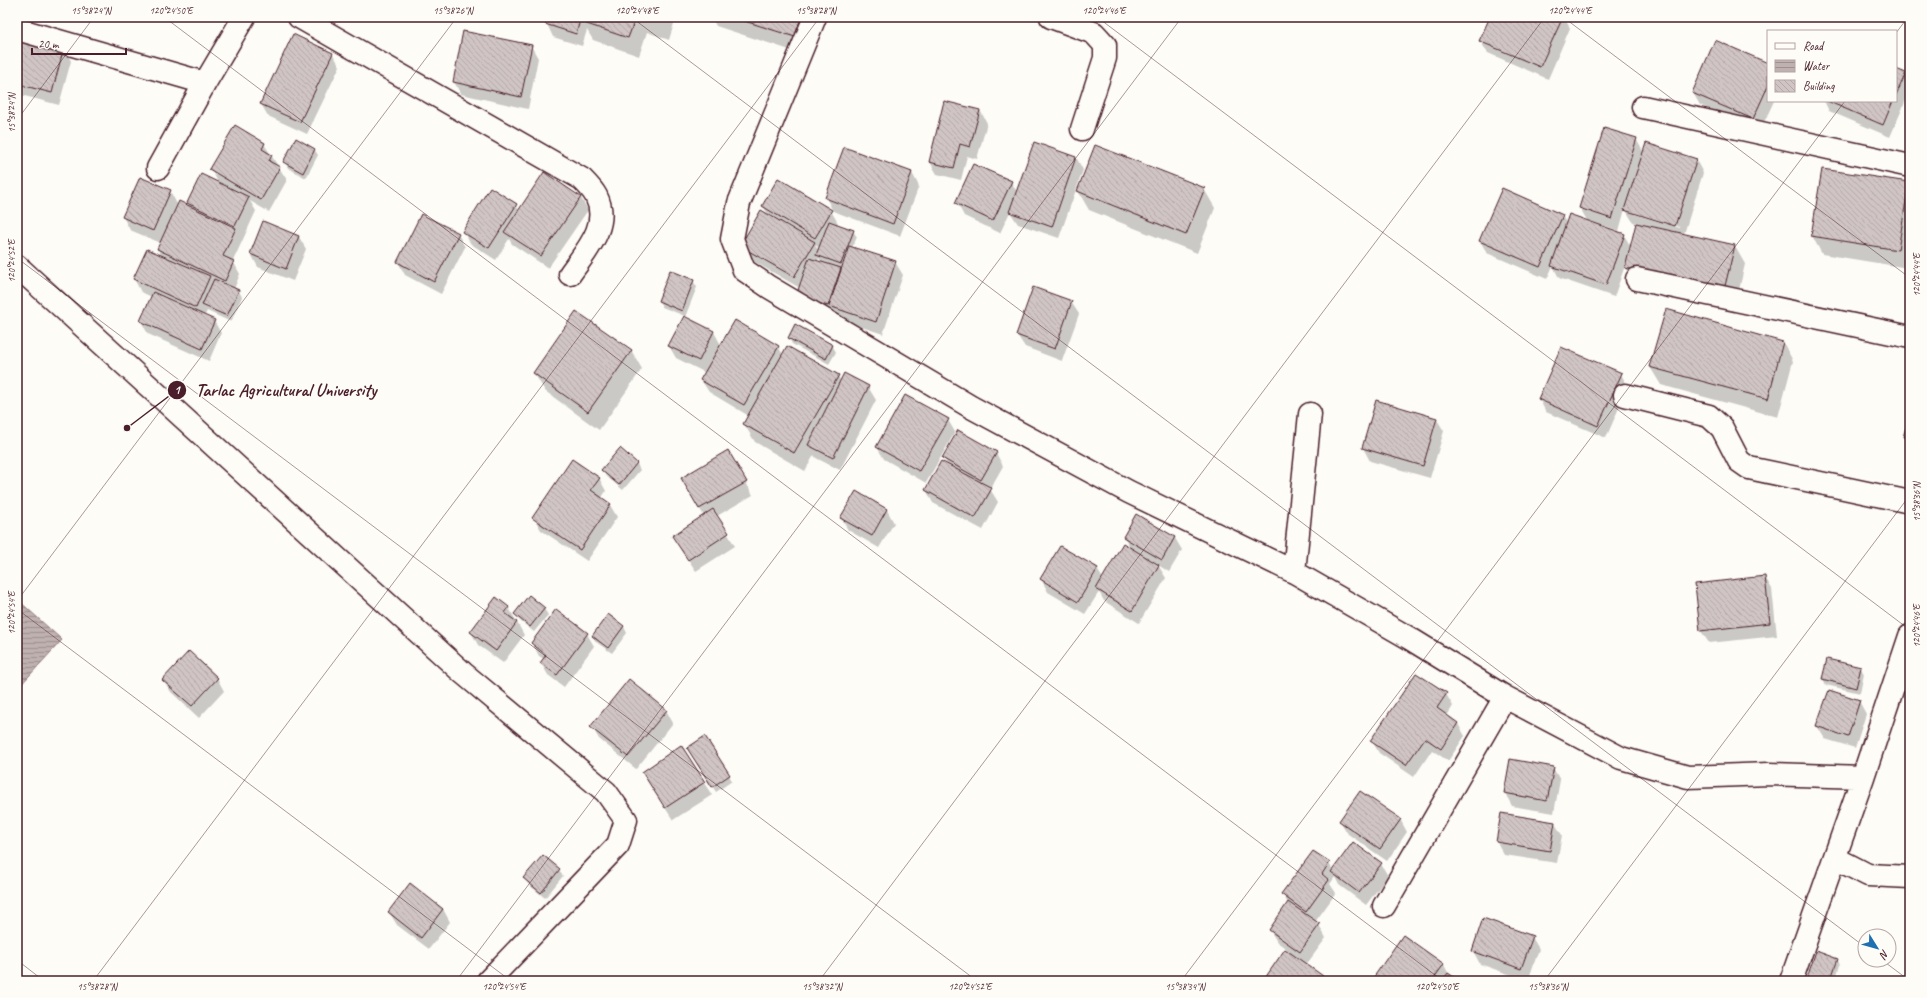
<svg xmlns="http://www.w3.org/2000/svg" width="1927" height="998" font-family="Caveat,sans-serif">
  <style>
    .water { fill: url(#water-rules); stroke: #91777b }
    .shadow { fill: #0003; fill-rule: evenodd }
    .building { fill: url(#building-back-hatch); stroke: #4a1f2b }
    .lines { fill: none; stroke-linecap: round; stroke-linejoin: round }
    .minor-casing { stroke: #4a1f2b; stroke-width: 25 }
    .minor { stroke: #fdfcf7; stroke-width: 22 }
    .ticks { fill: none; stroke: #4a1f2b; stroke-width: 1; stroke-opacity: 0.45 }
    .leader { fill: none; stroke: #4a1f2b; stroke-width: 1.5 }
    .callout-dot { fill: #4a1f2b; stroke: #fdfcf7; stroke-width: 1.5 }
    .mark-label { font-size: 12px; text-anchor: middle; font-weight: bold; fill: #fff }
    .callout-label { font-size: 18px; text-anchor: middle; font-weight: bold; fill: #4a1f2b; stroke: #fdfcf7; stroke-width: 3.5; stroke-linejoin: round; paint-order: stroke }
    .neatline { fill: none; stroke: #4a1f2b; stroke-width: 1.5 }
    .ticks-label { font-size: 10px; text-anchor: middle; fill: #4a1f2b }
  </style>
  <defs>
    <pattern id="water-rules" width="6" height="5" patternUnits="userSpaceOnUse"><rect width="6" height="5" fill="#c0b1b1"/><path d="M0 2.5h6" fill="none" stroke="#9e8f90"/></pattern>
    <pattern id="building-back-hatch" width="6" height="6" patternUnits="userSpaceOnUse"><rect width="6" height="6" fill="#d0c5c4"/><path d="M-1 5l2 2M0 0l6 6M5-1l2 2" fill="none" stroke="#b4a9a9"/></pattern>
  </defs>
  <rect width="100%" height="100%" fill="#fdfcf7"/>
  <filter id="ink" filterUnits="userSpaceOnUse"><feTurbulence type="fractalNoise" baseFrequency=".025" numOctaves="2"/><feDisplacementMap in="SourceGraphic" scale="8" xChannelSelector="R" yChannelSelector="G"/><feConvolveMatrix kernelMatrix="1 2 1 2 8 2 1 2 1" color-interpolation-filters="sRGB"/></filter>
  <g filter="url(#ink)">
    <path class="water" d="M17 599 62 640 17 689Z"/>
    <path class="shadow" d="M529 17H676L669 40 647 32 639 56 593 40 587 30 582 46 553 37 546 22Z
      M711 17H818L805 55 716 26Z
      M1491 17H1564L1570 28 1548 79 1488 53 1480 41Z
      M17 36 64 48 71 61 59 105 17 94Z
      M531 46 538 58 528 109 461 94 454 82Z
      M332 53 340 66 307 134 268 116 261 104Z
      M1768 64V101H1774L1760 131 1700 105 1693 93Z
      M1896 70 1905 74 1910 83V91L1890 137 1829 111 1824 101H1896Z
      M980 110 987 123 977 159 967 156 961 180 937 174 930 162Z
      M1636 139 1644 153 1696 160 1703 173 1684 234 1734 245 1745 264 1735 308 1637 286 1626 268 1627 260 1614 297 1559 278 1553 266 1547 279 1487 253 1480 241 1562 216 1567 224 1588 222 1580 208ZM1625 209 1633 222 1637 223 1631 247 1624 235 1605 228 1606 226 1619 231ZM1634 212 1680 227V228L1634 214Z
      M264 144 287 180 269 212 250 201 256 211 233 261 240 274 234 289 239 291 242 297 231 322 207 311 204 317 214 321 221 333 209 361 148 334 141 321 152 297 141 292 134 279 162 257 158 249 161 243 130 230 123 217 170 191 178 206 191 208 188 203 219 184 211 169Z
      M845 148 912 173 919 186 900 236 833 211 826 198Z
      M314 149 318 155 306 178 288 168 285 162Z
      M1076 157 1083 170 1059 238 1018 224 1010 212 1000 233 964 216 957 203 1011 182 1017 192Z
      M1823 170 1909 183 1910 258 1908 268 1822 254 1812 236Z
      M544 174 581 198 588 210 548 268 512 244 509 239 496 260 471 244 463 232 516 205 519 211Z
      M1204 189 1215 208 1197 253 1089 210 1078 191Z
      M763 206 831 211 838 223 837 225 853 231 857 237 852 248 895 262 903 275 883 334 805 308 800 288 748 258 741 246 770 217ZM815 245 820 248 819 251ZM819 258 822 263 817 262ZM839 267 843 269 842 272Z
      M264 222 299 237 306 249 293 281 258 267 251 254Z
      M458 234 465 247 441 294 405 275 398 262Z
      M693 281 697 287 685 317 714 332 721 345 778 346 783 355 838 376 841 382 868 387 876 400 840 470 816 458 814 455 805 471 755 442 744 424 749 416 709 392 701 380 706 373 676 358 669 346 685 316 662 307 659 301Z
      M1071 302 1079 314 1062 361 1025 347 1017 335Z
      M789 338 832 345 836 352 829 364 792 344Z
      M1783 342 1793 361 1778 417 1661 385 1650 367Z
      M631 350 642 369 599 430 545 391 534 373Z
      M1621 374 1628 387 1606 438 1546 412 1539 399Z
      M1436 418 1444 431 1430 478 1370 461 1363 448Z
      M1910 418V446L1905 437Z
      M948 420 955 432 926 483 884 459 877 447Z
      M620 450 637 464 640 470 623 490 606 476 602 470Z
      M728 451 753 495 717 516 735 546 696 571 681 549 704 516 682 478Z
      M996 453 1003 466 990 489 998 502 983 530 933 503 926 490 948 466 944 458Z
      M599 478 606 491 601 499 610 505 617 517 587 561 541 530 534 518Z
      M856 492 887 510 894 523 879 548 848 530 841 518Z
      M1136 516 1175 538 1182 550 1169 572 1158 565 1166 578 1139 623 1104 601 1099 592 1085 614 1048 592 1041 579 1060 547 1097 569 1103 579 1131 549 1124 537Z
      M1765 577 1772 589 1777 636 1709 643 1701 631 1696 585Z
      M529 597 544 609 548 615 534 632 519 620 515 614Z
      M496 599 509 608 524 635 503 663 478 645 471 632Z
      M608 615 624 627 627 633 612 653 596 642 593 636Z
      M587 634 594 646 564 687 548 675 541 663 544 659 539 656 532 643Z
      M1861 668 1864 674 1860 693 1826 685 1823 679Z
      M217 678 224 691 199 718 171 692 163 680Z
      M1446 694 1453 706 1447 716 1458 724 1465 736 1448 761 1432 750 1414 777 1379 753 1372 741Z
      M1859 701 1866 714 1855 748 1825 739 1817 726Z
      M666 710 673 723 636 769 599 739 592 727Z
      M680 747 712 795 673 820 650 784Z
      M692 754 729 775 732 781 716 792Z
      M1553 768 1560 780 1554 813 1512 806 1505 793Z
      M1502 814 1554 822 1562 835 1557 863 1504 855 1497 842Z
      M1400 819 1407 832 1387 861 1348 834 1340 821Z
      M1329 863 1333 871 1381 864 1388 876 1366 905 1339 885 1335 877 1330 884 1336 893 1315 922 1319 925 1326 938 1306 965 1322 977 1325 981H1264L1287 949 1277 942 1270 930 1288 904 1283 894Z
      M559 870 563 876 545 898 528 884 525 878Z
      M443 909 450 922 429 949 397 925 389 912Z
      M1404 937 1444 965 1450 976 1458 981H1372Z
      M1532 937 1539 949 1528 981 1480 964 1473 951Z
      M1837 959 1840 965 1835 981H1807Z
      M1910 973V981H1907Z
      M377 977 381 981H372Z"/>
    <path class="building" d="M547 17H581L576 34 545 24Z
      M583 17H636L628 38 581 22Z
      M732 17H801L795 37Z
      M1490 17H1563L1540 67 1479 41Z
      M463 31 532 45 521 97 453 82Z
      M293 34 333 53 300 122 260 104Z
      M17 35 64 47 52 93 17 84Z
      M1715 40 1768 63V86L1753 119 1692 93Z
      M1896 69 1906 73 1896 95Z
      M944 101 980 110 970 147 960 144 954 168 929 162Z
      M1827 101H1893L1883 125Z
      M235 125 265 143 262 149 272 155 269 161 280 167 261 200 209 169Z
      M1604 128 1637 138 1612 219 1579 208Z
      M296 138 315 149 303 173 283 162Z
      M1034 142 1076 157 1052 227 1009 212Z
      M1646 143 1697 159 1675 226 1624 210Z
      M1095 145 1205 188 1186 235 1077 191Z
      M844 147 912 172 893 224 825 198Z
      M973 164 1012 181 993 221 955 203Z
      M1822 169 1909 182 1898 250 1811 236Z
      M544 172 581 197 541 256 504 232Z
      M201 174 249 197 235 226 187 203Z
      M140 177 171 190 153 231 122 217Z
      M778 178 832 210 815 238 762 206Z
      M490 187 517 204 489 248 462 232Z
      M1502 188 1563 215 1540 267 1479 241Z
      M179 201 236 228 223 256 234 261 225 281 157 249Z
      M761 210 815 242 794 277 740 246Z
      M421 214 459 233 434 282 397 262Z
      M1569 214 1625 234 1606 285 1551 266Z
      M263 221 299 236 286 269 250 254Z
      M829 221 854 230 841 264 816 255Z
      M1636 223 1735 245 1724 290 1625 268Z
      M849 246 896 261 876 322 829 306Z
      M147 249 210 276 196 308 133 279Z
      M809 258 841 268 828 306 796 296Z
      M670 270 694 280 682 311 658 301Z
      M214 279 239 290 227 316 202 305Z
      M1033 287 1072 301 1055 349 1016 335Z
      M153 292 215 320 202 349 140 321Z
      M1666 309 1783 342 1768 399 1649 367Z
      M576 311 632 350 588 412 533 373Z
      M684 316 714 331 699 361 668 346Z
      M735 320 779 346 744 405 700 380Z
      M795 324 833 345 826 359 788 338Z
      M787 346 839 375 794 453 743 424Z
      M1561 347 1622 373 1598 426 1538 399Z
      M844 373 869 386 833 458 808 445Z
      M905 395 949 419 919 471 876 447Z
      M1376 400 1437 418 1423 466 1362 448Z
      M1910 414V439L1903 437Z
      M958 430 997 452 981 480 942 458Z
      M620 448 637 463 619 485 601 470Z
      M728 450 747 482 699 509 681 478Z
      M572 459 600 478 591 490 611 504 580 550 532 518Z
      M941 461 992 488 975 518 925 490Z
      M856 491 887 509 872 536 840 518Z
      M713 509 729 533 688 560 672 536Z
      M1136 514 1175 537 1162 560 1123 537Z
      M1123 543 1159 565 1132 611 1096 589Z
      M1060 546 1098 568 1078 602 1040 579Z
      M1765 576 1770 623 1700 631 1695 584Z
      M529 595 545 608 530 627 514 614Z
      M496 597 509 607 505 613 517 622 496 651 470 632Z
      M556 609 588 633 557 675 540 663 546 655 531 643Z
      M608 614 624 626 608 648 592 636Z
      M189 651 218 678 192 706 162 680Z
      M1827 659 1861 667 1856 688 1822 679Z
      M1416 673 1447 693 1437 708 1458 723 1441 749 1425 738 1406 765 1370 741Z
      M629 679 667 710 628 757 590 727Z
      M1829 690 1860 700 1848 737 1816 726Z
      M705 736 730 775 712 787 687 748Z
      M681 745 705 782 665 808 642 772Z
      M1510 759 1554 767 1547 801 1504 793Z
      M1360 791 1401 819 1380 849 1339 821Z
      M1501 813 1555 822 1550 851 1496 842Z
      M1353 842 1382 863 1359 893 1331 872Z
      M1313 851 1330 862 1322 874 1329 880 1306 912 1281 894Z
      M543 855 560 869 541 893 523 878Z
      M410 883 443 909 421 938 388 912Z
      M1288 902 1320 924 1300 952 1269 930Z
      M1483 918 1533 936 1521 969 1472 951Z
      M1403 935 1444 964 1432 981H1371Z
      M1285 949 1323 976 1319 981H1263Z
      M1816 951 1838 959 1830 981H1806Z
      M1448 973 1460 981H1442Z"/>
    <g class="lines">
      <g class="minor-casing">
        <path id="minor" d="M299 17 582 179C587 184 593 190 596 196 611 225 586 251 570 274
          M815 17 739 203 732 239 744 270 769 287 971 407 1129 492 1294 572 1409 638 1505 697 1621 758 1688 777 1769 774 1863 777
          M1051 17 1094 33 1105 45V58L1082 129
          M17 29 205 83 244 17
          M1643 107 1910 166
          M158 168 205 83
          M17 266 463 673 606 792 626 820 618 845 488 981
          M1637 279 1910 337
          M1625 395 1709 416 1722 428 1739 461 1749 468 1910 502
          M1294 572 1310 414
          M1835 858 1868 875 1910 877
          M1384 906 1505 697
          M1791 981 1863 777 1910 636"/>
      </g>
      <use href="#minor" class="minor"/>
    </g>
  </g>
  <path class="ticks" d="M164 17 1443 981M631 17 1865 947M1097 17 1910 630M1563 17 1910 278M1896 33 1908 17M17 120 94 17M17 258 977 981M17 601 457 17M17 609 511 981M17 960 44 981M1882 960 1910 981M93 981 820 17M456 981 1182 17M819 981 1545 17M1181 981 1845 101M1544 981 1910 495M1907 981 1910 977"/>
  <path class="leader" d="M127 428L177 390"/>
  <g class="callout-dot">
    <circle cx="127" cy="428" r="4"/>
    <circle cx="177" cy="390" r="10"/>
  </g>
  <g class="mark-label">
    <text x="177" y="394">1</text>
  </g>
  <g class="callout-label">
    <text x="286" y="396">Tarlac Agricultural University</text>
  </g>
  <rect width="1927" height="998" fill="none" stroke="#fdfcf7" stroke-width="44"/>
  <rect x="1767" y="30" width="130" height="72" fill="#fdfcf7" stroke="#b5a4a5"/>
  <rect x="1775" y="43" width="20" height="6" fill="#fdfcf7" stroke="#b5a4a5"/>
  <text x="1803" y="50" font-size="12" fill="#4a1f2b">Road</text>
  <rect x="1775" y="60" width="20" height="12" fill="url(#water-rules)" stroke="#b5a4a5"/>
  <text x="1803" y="70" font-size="12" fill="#4a1f2b">Water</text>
  <rect x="1775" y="80" width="20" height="12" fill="url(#building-back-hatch)" stroke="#b5a4a5"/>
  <text x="1803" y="90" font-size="12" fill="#4a1f2b">Building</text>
  <g transform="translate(1877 948) rotate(127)"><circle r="19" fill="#fdfcf7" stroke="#b5a4a5"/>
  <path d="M0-3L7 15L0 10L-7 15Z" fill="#1f6fb2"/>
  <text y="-6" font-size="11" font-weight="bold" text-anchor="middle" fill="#4a1f2b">N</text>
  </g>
  <path d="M32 48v6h94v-6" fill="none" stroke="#4a1f2b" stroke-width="2"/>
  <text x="38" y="48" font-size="12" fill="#4a1f2b" stroke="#fdfcf7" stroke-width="3" paint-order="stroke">20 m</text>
  <rect x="22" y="22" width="1883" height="954" class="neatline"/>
  <g class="ticks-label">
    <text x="91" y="14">15°38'24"N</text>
    <text x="171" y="14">120°24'50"E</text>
    <text x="453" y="14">15°38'26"N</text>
    <text x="637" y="14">120°24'48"E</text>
    <text x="816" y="14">15°38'28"N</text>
    <text x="1104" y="14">120°24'46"E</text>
    <text x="1570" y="14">120°24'44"E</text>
    <text transform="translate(11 113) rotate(-90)" y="4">15°38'24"N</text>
    <text transform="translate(11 261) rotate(-90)" y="4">120°24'52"E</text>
    <text transform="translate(1916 275) rotate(-90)" y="4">120°24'44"E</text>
    <text transform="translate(1916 502) rotate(-90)" y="4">15°38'36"N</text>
    <text transform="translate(11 613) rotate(-90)" y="4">120°24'54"E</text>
    <text transform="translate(1916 626) rotate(-90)" y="4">120°24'46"E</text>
    <text x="97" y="990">15°38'28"N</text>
    <text x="504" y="990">120°24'54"E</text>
    <text x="822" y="990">15°38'32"N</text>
    <text x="970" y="990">120°24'52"E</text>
    <text x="1185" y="990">15°38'34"N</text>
    <text x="1437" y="990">120°24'50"E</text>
    <text x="1548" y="990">15°38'36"N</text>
  </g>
</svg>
